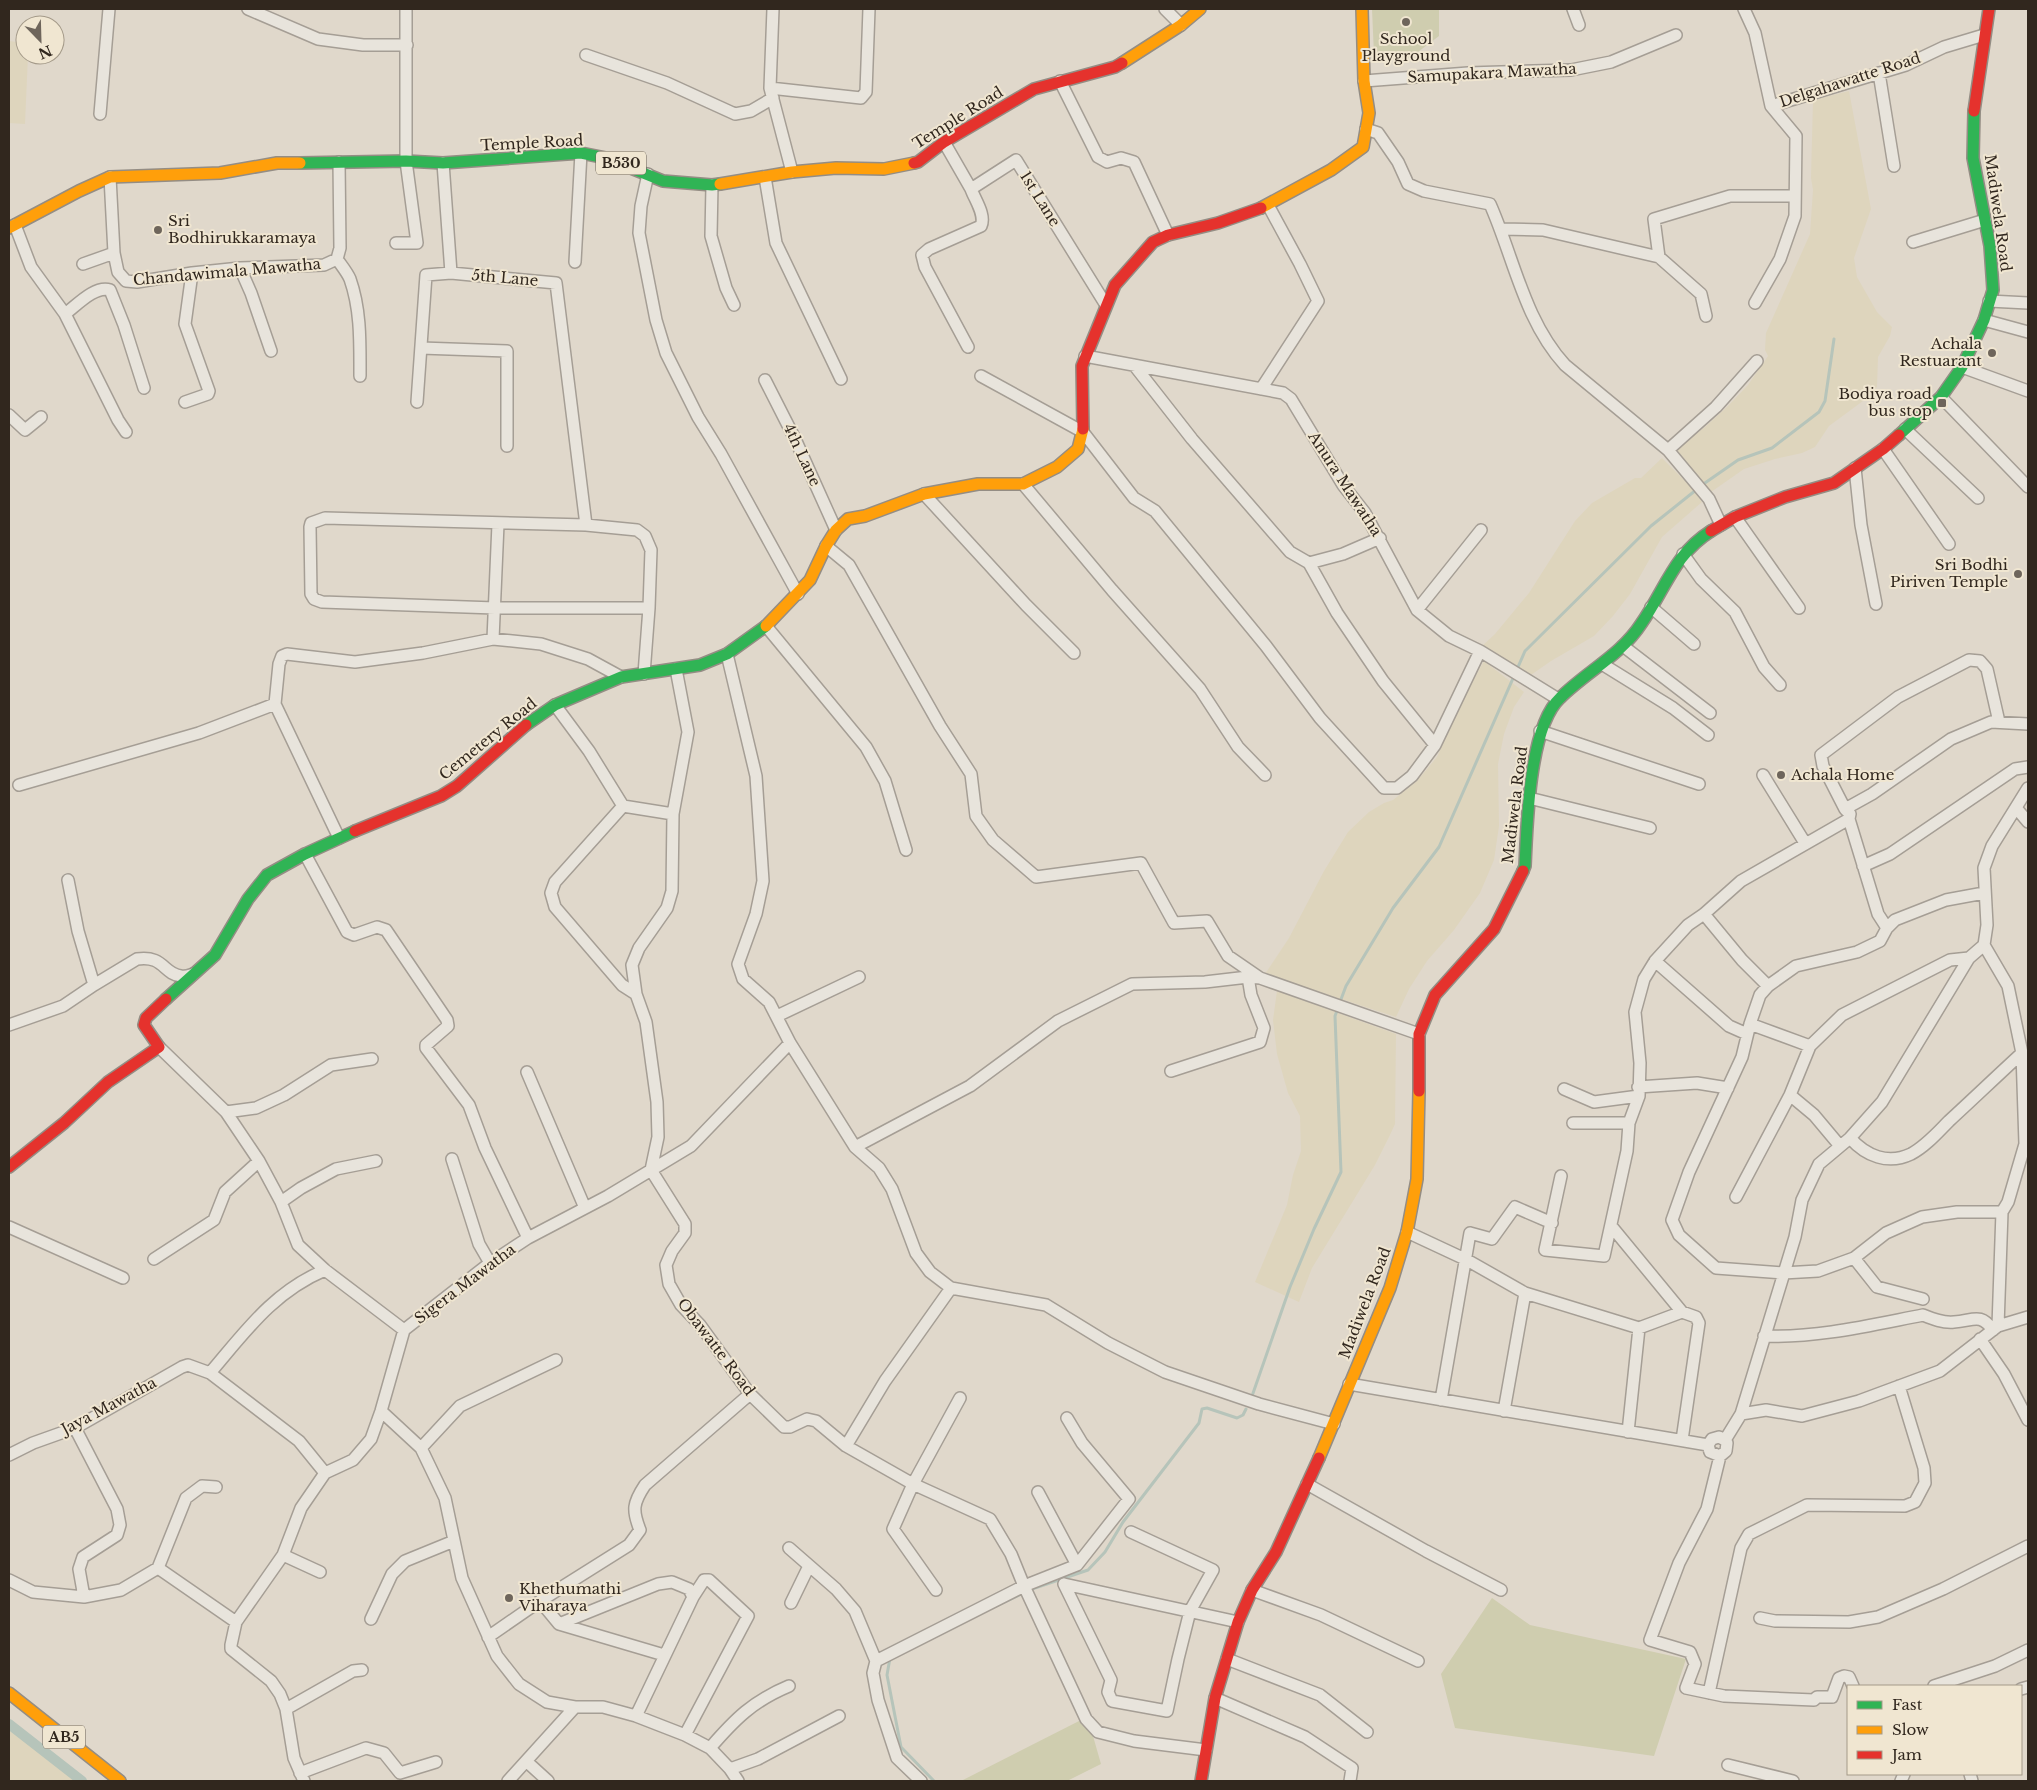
<svg xmlns="http://www.w3.org/2000/svg" width="2037" height="1790" font-family="'Libre Baskerville',serif">
  <style>
    .farmland { fill: #ded5bd }
    .green { fill: #cfcdaf }
    .lines { fill: none; stroke-linecap: round; stroke-linejoin: round }
    .stream { stroke: #b6c4ba; stroke-width: 3 }
    .canal { stroke: #b6c4ba; stroke-width: 10 }
    .street-casing { stroke: #a59e95; stroke-width: 14 }
    .fast-casing { stroke: #948d84; stroke-width: 14 }
    .slow-casing { stroke: #948d84; stroke-width: 14 }
    .jam-casing { stroke: #948d84; stroke-width: 14 }
    .street { stroke: #e8e4dc; stroke-width: 11 }
    .fast { stroke: #30b455; stroke-width: 11 }
    .slow { stroke: #ff9f0a; stroke-width: 11 }
    .jam { stroke: #e5322d; stroke-width: 11 }
    .poi-dot { fill: #6e655b; stroke: #f0e6d1; stroke-width: 2 }
    .labels { text-anchor: middle; stroke-width: 4; stroke-linejoin: round; paint-order: stroke }
    .shield { fill: #f0e6d1; stroke: #6a6054; stroke-width: 1 }
    .shield-label { font-size: 14px; font-weight: bold; fill: #31271e }
    .poi-label { font-size: 15px; fill: #31271e; stroke: #f0e6d1; text-anchor: start }
    .street-label { font-size: 15px; fill: #31271e; stroke: #f0e6d1 }
  </style>
  <rect width="100%" height="100%" fill="#e0d8cb"/>
  <path class="farmland" d="M9 41 25 43V55H28L25 124 9 123Z
    M1849 91 1871 209 1854 258 1857 277 1877 312 1892 327 1890 336 1878 357 1877 387 1863 401 1829 426 1815 447 1802 453 1775 459 1744 469 1711 492 1676 449 1705 427 1728 406 1748 385 1768 356 1765 350 1766 333 1810 234 1813 190 1811 178 1813 100Z
    M1662 458 1691 487 1702 502 1662 537 1630 594 1613 616 1594 636 1551 661 1528 677 1481 647 1495 634 1529 593 1575 521 1592 503 1635 478H1641Z
    M1484 661 1524 692 1514 707 1504 734 1498 764 1499 826 1494 860 1480 893 1454 930 1427 961 1409 989 1396 1017 1265 974 1289 938 1324 871 1348 832 1369 812 1384 803 1393 800 1417 781 1437 757 1464 697Z
    M1277 991 1396 1034 1395 1124 1390 1135 1375 1165 1312 1268 1299 1302 1255 1282 1287 1205 1293 1175 1301 1151 1300 1116 1288 1093 1277 1054 1273 1020Z
    M9 1724 82 1781H9Z"/>
  <path class="green" d="M1372 9H1439V36L1410 58 1374 55Z
    M1492 1598 1530 1625 1686 1659 1654 1756 1455 1728 1441 1674Z
    M1083 1719 1093 1736 1101 1764 1067 1781H961Z"/>
  <g class="lines">
    <path class="stream" d="M1702 485 1738 460 1772 448 1819 412 1825 401 1834 339
      M1340 1002 1346 986 1393 908 1439 847 1525 651 1651 526 1696 490
      M1251 1399 1290 1287 1314 1229 1341 1172 1335 1016 1338 1008
      M994 1607 1032 1589 1088 1570 1105 1552 1123 1522 1199 1423 1202 1409 1207 1408 1237 1418 1243 1415 1246 1409
      M890 1658 887 1675 901 1747 934 1781"/>
    <path class="canal" d="M9 1724 82 1781"/>
    <g class="street-casing">
      <path id="street" d="M248 9 318 39 363 45H407
        M773 9 770 88 792 172
        M1165 9 1181 25
        M1573 9 1579 25
        M1744 9 1755 33 1771 106 1796 136 1795 216 1780 259 1755 303
        M586 55 667 83 735 114 751 111 773 98
        M1879 73 1894 166
        M1060 81 1098 157 1107 162 1121 158 1134 162 1168 235
        M1364 81 1468 73 1571 70 1611 62 1676 35
        M770 88 861 98 866 92 869 9
        M1771 106 1906 65 1944 47 1984 35
        M100 114 109 9
        M1366 129 1378 133 1398 162 1408 184 1424 191 1490 204C1514 258 1524 320 1565 365L1668 450 1709 499 1721 525
        M944 142 971 189 1016 160 1106 305
        M443 163 451 273
        M648 174 641 206 639 233 656 320 666 353 698 417 721 454 798 594
        M110 177 114 253 118 272 126 281 137 282 192 273 240 268 324 265 337 259 340 248 339 162
        M765 177 776 243 841 379
        M712 185 711 236 726 288 734 305
        M15 225 31 267 65 314 118 420 126 432
        M1501 229 1543 230 1659 257
        M1913 242 1985 220
        M396 243H417L406 161V9
        M337 259C341 265 347 272 350 279 361 310 360 343 360 376
        M575 262 581 153
        M83 264 114 253
        M240 268 251 293 271 351
        M1989 301 2028 303
        M65 314C76 306 95 285 110 290L124 325 144 388
        M1706 316 1701 294 1659 257 1654 219 1730 196H1795
        M1984 320 2028 332
        M968 347 925 267 922 255 929 249 981 226C986 215 975 200 971 189
        M421 348 507 351V446
        M1085 356 1283 393 1291 399 1343 485 1365 513 1417 610 1449 636 1480 651 1558 699
        M1134 365 1192 439 1290 552 1309 563 1337 613 1383 681 1435 745 1480 651
        M1962 367 2028 391
        M981 376 1083 432 1134 498 1155 511 1266 646 1320 718 1384 788H1397L1412 776 1435 745
        M765 380 795 439 836 530
        M1261 389 1318 301 1300 264 1268 205
        M1941 397 2028 487
        M185 402 208 394 209 391 185 324 192 273
        M417 402 426 275 451 273 556 283 586 525
        M9 415 25 430 41 417
        M1905 429 1978 498
        M1883 449 1949 544
        M1668 450 1716 407 1757 361
        M1855 468 1861 525 1876 604
        M1023 484 1112 590 1200 689 1238 747 1265 775
        M924 494 1026 605 1074 653
        M1735 517 1799 608
        M826 546 849 565 940 726 971 774 976 816 993 840 1036 877 1141 863 1174 923 1207 921 1228 956 1260 978
        M1683 554 1701 579 1735 612 1764 667 1780 685
        M1309 563 1343 554 1380 538
        M1651 607 1694 644
        M1417 610 1481 530
        M766 626 866 747 885 781 906 850
        M493 639 498 524
        M1623 646 1710 713
        M727 654 756 776 763 881 756 914 738 964 743 979 769 1002 790 1043 855 1147 879 1168 892 1189 916 1253 930 1272 951 1288 1046 1305 1108 1343 1165 1372 1259 1404 1334 1424
        M1602 664 1673 708 1708 735
        M676 669 688 732 673 814 672 891 667 908 639 948 632 965 636 994 646 1022 657 1102 658 1137 651 1170 685 1224V1233L672 1251 666 1265 669 1284 681 1305 700 1325 750 1394 784 1427H790L807 1419 816 1421 846 1446 913 1484 990 1519 1011 1554 1024 1586 1086 1719 1098 1732 1134 1741 1206 1750
        M644 674 649 608 651 550 645 536 637 530 586 525 325 518 311 523 310 527 311 594 314 599 322 602 495 608H649
        M555 705 589 751 623 806 673 814
        M1540 731 1699 784
        M1763 775 1805 843
        M19 785 199 733 275 704
        M1529 798 1650 828
        M623 806 555 882 551 893 555 907 622 985 636 994
        M1845 809 1823 766 1821 755 1898 697 1969 660 1980 661 1987 669 1999 722
        M2017 809 2028 822
        M1849 819 1878 914 1887 928
        M339 838 275 704 279 664 282 656 287 654 355 662 423 653 493 639 541 644 588 659 621 677
        M305 854 347 932 354 935 377 927 386 930 447 1020 448 1026 426 1045V1048L469 1105 485 1148 528 1238
        M1863 866 1890 854 2015 769 2028 767
        M68 880 78 931 94 985
        M1984 893 1946 900 1895 920 1887 928 1880 941 1857 952 1796 966 1768 986 1760 995 1750 1024 1742 1057 1689 1172 1672 1220 1679 1235 1716 1268 1783 1273 1818 1271 1854 1258 1886 1233 1922 1217 1957 1212H2002
        M1704 914 1742 960 1768 986
        M1984 945 2008 986 2022 1053 2025 1144 2008 1202 2002 1212 1998 1326
        M1655 961 1729 1026 1747 1034
        M777 1016 859 977
        M1750 1024 1810 1046
        M9 1025 63 1006 94 985 137 959C164 955 163 974 181 976 185 977 190 975 193 974
        M159 1047 226 1112 259 1161 281 1202 298 1245 325 1270 404 1330
        M1171 1071 1260 1042 1264 1028 1251 995 1248 977
        M527 1072 585 1208
        M1638 1087 1697 1083 1728 1088
        M1564 1089 1594 1102 1639 1096
        M1790 1095 1814 1115 1840 1146
        M226 1112 256 1108 284 1095 331 1065 372 1059
        M1573 1123H1629
        M1850 1138C1866 1156 1888 1165 1911 1154 1926 1146 1938 1132 1949 1121 1974 1098 1998 1075 2022 1053
        M855 1147 970 1086 1058 1021 1132 984 1205 982 1248 977 1260 978 1419 1034
        M452 1159 479 1244 490 1263
        M1561 1176 1545 1250 1604 1256 1627 1151 1629 1123 1639 1096 1640 1063 1635 1012 1644 979 1655 961 1688 925 1704 914 1741 881 1849 819 1850 814 1845 809 1872 794 1951 739 1991 722 2028 724
        M1736 1197 1790 1095 1810 1046 1842 1015 1950 960 1969 958
        M281 1202 301 1188 336 1169 376 1161
        M9 1227 123 1278
        M1612 1227 1682 1312
        M1407 1232 1467 1260 1525 1293 1639 1328 1682 1312 1696 1317 1699 1323 1682 1440
        M1854 1258 1877 1287 1923 1299
        M154 1259 214 1220 225 1192 259 1161
        M1764 1336C1818 1338 1871 1325 1923 1315 1933 1319 1943 1323 1954 1322 1973 1321 1980 1312 1993 1330
        M1980 1339 2004 1374 2028 1420
        M210 1373C245 1332 273 1292 325 1270
        M1349 1384 1708 1445
        M1441 1400 1470 1233 1492 1239 1515 1207 1552 1223
        M381 1411 421 1448 445 1498 462 1578 497 1656 519 1684 547 1702 575 1707H603L636 1716 685 1735 710 1748 730 1769 738 1781
        M1504 1411 1525 1293
        M1741 1414 1795 1237 1802 1200 1819 1164 1850 1138 1882 1102 1969 958 1984 945 1987 925 1984 868 1992 846 2028 788
        M75 1428 117 1509 120 1525 117 1535 83 1557 79 1569 84 1597
        M1628 1432 1639 1328
        M1725 1440 1719 1437 1712 1439 1708 1445 1710 1452 1720 1456 1726 1451 1727 1443 1725 1440 1741 1414 1766 1410 1802 1416 1859 1401 1940 1371 1998 1326 2028 1317
        M846 1446 885 1381 951 1288
        M421 1448 460 1406 556 1360
        M9 1455 33 1443 75 1428 182 1367 188 1365 210 1373 299 1441 325 1473
        M1720 1456 1707 1509 1679 1563 1650 1640 1690 1652 1695 1664 1686 1688 1724 1696 1814 1700 1817 1697H1832L1839 1678 1844 1676 1849 1677 1853 1686
        M1307 1484 1426 1551 1501 1590
        M1038 1492 1077 1565
        M789 1548 836 1589 855 1611 876 1661 873 1673 878 1700 897 1758 921 1781
        M283 1555 320 1572
        M158 1568 186 1498 202 1486 216 1487
        M9 1580 33 1592 84 1597 121 1590 158 1568 236 1622
        M1064 1584 1111 1680 1108 1692 1112 1701 1167 1711 1178 1659 1190 1611 1213 1570 1131 1532
        M1064 1584 1238 1622
        M936 1590 893 1529 913 1484 960 1398
        M1252 1590 1321 1615 1418 1661
        M540 1601 559 1624 664 1655
        M791 1603 809 1566
        M1760 1618 1775 1621 1849 1622 1878 1617 1943 1589 2028 1546
        M371 1619 392 1574 405 1561 454 1541
        M559 1624 658 1584 672 1582 689 1589 693 1597 636 1716
        M488 1637 540 1601 629 1545 640 1530C632 1510 633 1503 645 1485L750 1394
        M1227 1659 1320 1695 1367 1732
        M876 1661 1024 1586 1077 1565 1129 1499 1082 1443 1067 1418
        M1934 1686 1995 1666 2028 1650
        M2021 1689 2028 1687
        M1709 1693 1741 1548 1749 1534 1807 1505 1905 1506 1915 1502 1925 1483 1924 1468 1899 1386
        M1215 1698 1305 1737 1352 1768 1350 1781
        M286 1709 353 1671 362 1670
        M685 1735 748 1616 709 1580H704L693 1597
        M710 1748C735 1719 753 1701 789 1686
        M526 1761 548 1781
        M1728 1765 1793 1781
        M730 1769 758 1759 839 1716
        M300 1773 366 1748 384 1753 400 1773 436 1762
        M1970 1774 1972 1781
        M304 1781 294 1758 286 1709 280 1694 271 1681 231 1649V1645L236 1622 283 1555 301 1508 325 1473 353 1460 371 1439 381 1411 404 1330 490 1263 528 1238 608 1196 691 1146 790 1043
        M508 1781 575 1707
        M1901 1781 1904 1774"/>
    </g>
    <g class="fast-casing">
      <path id="fast" d="M300 163 406 161 443 163 581 153 606 158 663 181 712 185 720 184
        M1899 435 1941 397 1962 367 1984 320 1993 290 1990 246 1973 158 1974 111
        M526 725 555 705 621 677 700 665 727 654 766 626
        M1523 871 1525 866C1527 824 1529 727 1560 698 1586 672 1621 655 1641 624 1665 590 1674 554 1711 531
        M166 999 215 955 248 899 267 875 305 854 355 831"/>
    </g>
    <g class="slow-casing">
      <path id="slow" d="M1122 63 1181 25 1200 9
        M720 184 792 172 836 168 884 169 914 163
        M1261 208 1331 170 1363 147 1369 113 1364 81 1362 9
        M9 228 79 191 110 177 220 173 277 163H300
        M766 626 810 580 826 546 836 530 848 519 865 516 924 494 978 484H1023L1057 467 1078 449 1083 429
        M1319 1458 1390 1288 1407 1232 1417 1179 1419 1091
        M9 1693 120 1781"/>
    </g>
    <g class="jam-casing">
      <path id="jam" d="M1974 111 1989 9
        M914 163 918 162 944 142 1034 89 1115 67 1122 63
        M1083 429 1082 366 1115 285 1153 242 1168 235 1218 223 1261 208
        M1711 531 1735 517 1785 497 1834 483 1883 449 1899 435
        M355 831 441 796 457 786 526 725
        M1419 1091V1034L1435 995 1494 929 1523 871
        M9 1167 64 1123 108 1082 159 1047 144 1025 146 1018 166 999
        M1201 1781 1215 1698 1238 1622 1252 1590 1276 1552 1319 1458"/>
    </g>
    <use href="#street" class="street"/>
    <use href="#fast" class="fast"/>
    <use href="#slow" class="slow"/>
    <use href="#jam" class="jam"/>
  </g>
  <g class="poi-dot">
    <circle cx="1406" cy="22" r="5"/>
    <circle cx="158" cy="230" r="5"/>
    <circle cx="1992" cy="353" r="5"/>
    <rect x="1937" y="398" width="10" height="10" rx="2.5"/>
    <circle cx="2018" cy="574" r="5"/>
    <circle cx="1781" cy="775" r="5"/>
    <circle cx="509" cy="1598" r="5"/>
  </g>
  <g class="labels">
    <g class="shield">
      <rect x="596" y="151.5" width="50" height="23" rx="4"/>
      <rect x="43" y="1725.5" width="42" height="23" rx="4"/>
    </g>
    <g class="shield-label">
      <text x="621" y="168">B530</text>
      <text x="64" y="1742">AB5</text>
    </g>
    <g class="poi-label">
      <text x="1406" y="44" text-anchor="middle">School<tspan x="1406" dy="17">Playground</tspan></text>
      <text x="168" y="226">Sri<tspan x="168" dy="17">Bodhirukkaramaya</tspan></text>
      <text x="1982" y="349" text-anchor="end">Achala<tspan x="1982" dy="17">Restuarant</tspan></text>
      <text x="1932" y="399" text-anchor="end">Bodiya road<tspan x="1932" dy="17">bus stop</tspan></text>
      <text x="2008" y="570" text-anchor="end">Sri Bodhi<tspan x="2008" dy="17">Piriven Temple</tspan></text>
      <text x="1791" y="780">Achala Home</text>
      <text x="519" y="1594">Khethumathi<tspan x="519" dy="17">Viharaya</tspan></text>
    </g>
    <g class="street-label">
      <text transform="translate(1492 73) rotate(-3)" y="5">Samupakara Mawatha</text>
      <text transform="translate(1850 80) rotate(-18)" y="5">Delgahawatte Road</text>
      <text transform="translate(958 118) rotate(-32)" y="5">Temple Road</text>
      <text transform="translate(532 143) rotate(-3)" y="5">Temple Road</text>
      <text transform="translate(1040 199) rotate(58)" y="5">1st Lane</text>
      <text transform="translate(1998 213) rotate(82)" y="5">Madiwela Road</text>
      <text transform="translate(227 272) rotate(-5)" y="5">Chandawimala Mawatha</text>
      <text transform="translate(505 278) rotate(5)" y="5">5th Lane</text>
      <text transform="translate(802 455) rotate(65)" y="5">4th Lane</text>
      <text transform="translate(1345 484) rotate(57)" y="5">Anura Mawatha</text>
      <text transform="translate(488 739) rotate(-39)" y="5">Cemetery Road</text>
      <text transform="translate(1515 805) rotate(-83)" y="5">Madiwela Road</text>
      <text transform="translate(465 1284) rotate(-37)" y="5">Sigera Mawatha</text>
      <text transform="translate(1365 1303) rotate(-69)" y="5">Madiwela Road</text>
      <text transform="translate(716 1347) rotate(53)" y="5">Obawatte Road</text>
      <text transform="translate(109 1406) rotate(-28)" y="5">Jaya Mawatha</text>
    </g>
  </g>
  <rect width="2037" height="1790" fill="none" stroke="#31271e" stroke-width="20"/>
  <rect x="1847" y="1685" width="175" height="90" fill="#f0e6d1" stroke="#a49a89"/>
  <rect x="1857" y="1701" width="25" height="8" fill="#30b455" stroke="#a49a89"/>
  <text x="1892" y="1710" font-size="15" fill="#31271e">Fast</text>
  <rect x="1857" y="1726" width="25" height="8" fill="#ff9f0a" stroke="#a49a89"/>
  <text x="1892" y="1735" font-size="15" fill="#31271e">Slow</text>
  <rect x="1857" y="1751" width="25" height="8" fill="#e5322d" stroke="#a49a89"/>
  <text x="1892" y="1760" font-size="15" fill="#31271e">Jam</text>
  <g transform="translate(40 40) rotate(157)"><circle r="24" fill="#f0e6d1" stroke="#a49a89"/>
  <path d="M0-4L9 19L0 12L-9 19Z" fill="#6e655b"/>
  <text y="-8" font-size="14" font-weight="bold" text-anchor="middle" fill="#31271e">N</text>
  </g>
</svg>
